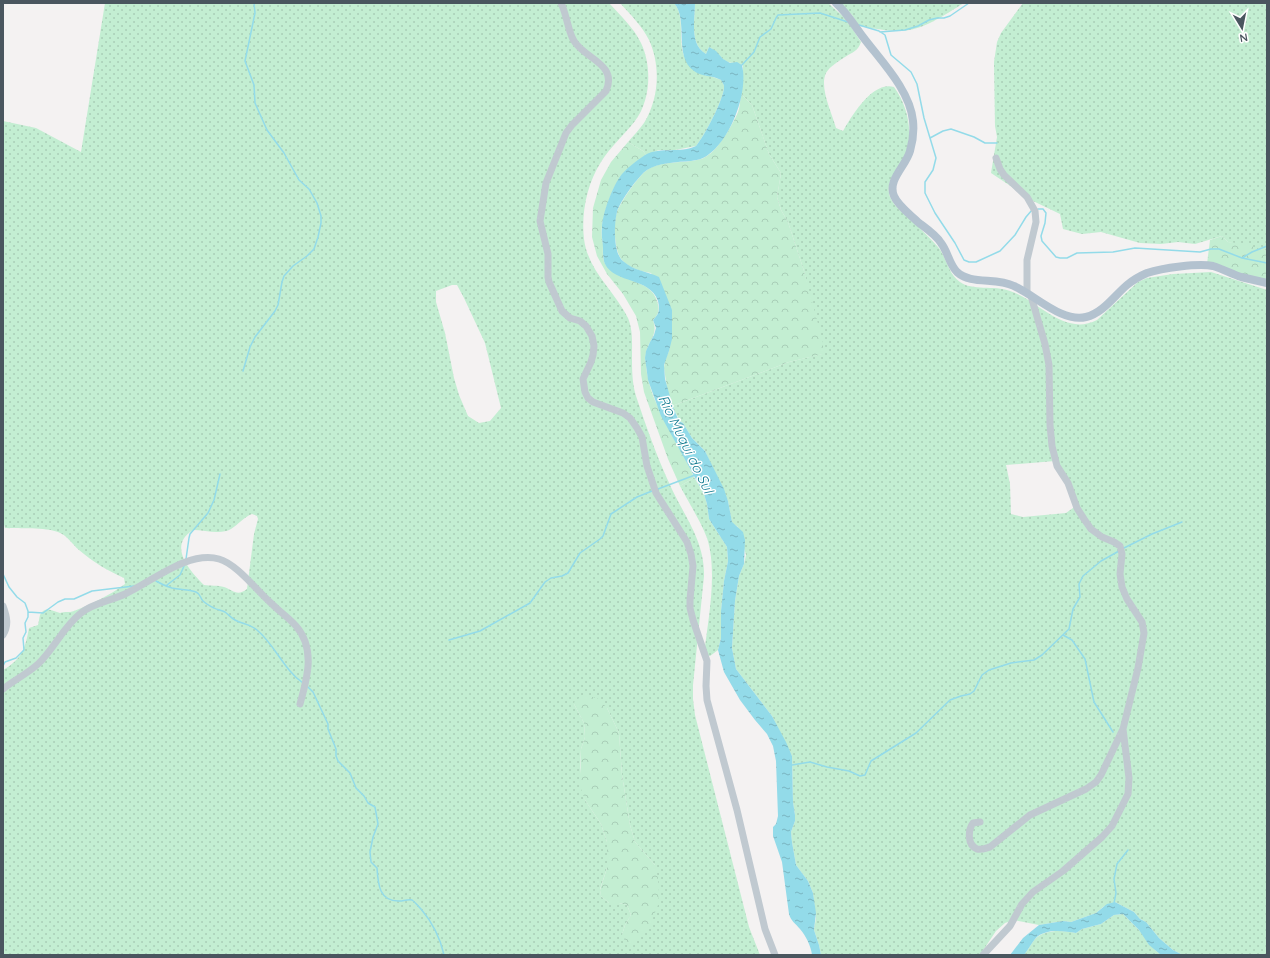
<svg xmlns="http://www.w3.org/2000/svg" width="1270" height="958" font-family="Quicksand,sans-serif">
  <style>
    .grass { fill: url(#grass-dots); fill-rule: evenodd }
    .forest { fill: url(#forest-crowns) }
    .water { fill: url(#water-ripples) }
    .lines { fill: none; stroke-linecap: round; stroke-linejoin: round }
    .stream { stroke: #93dbe9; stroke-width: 1.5 }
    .minor { stroke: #c0c9d0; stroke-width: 7 }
    .major { stroke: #b3c2cf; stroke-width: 8 }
    .labels { text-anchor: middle; stroke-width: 3; stroke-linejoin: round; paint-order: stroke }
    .water-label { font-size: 14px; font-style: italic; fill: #137c92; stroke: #fff }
  </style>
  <defs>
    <pattern id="grass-dots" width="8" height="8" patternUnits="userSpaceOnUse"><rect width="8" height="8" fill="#c3eed2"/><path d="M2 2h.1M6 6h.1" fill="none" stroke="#a9ceb7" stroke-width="1.8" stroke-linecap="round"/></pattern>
    <pattern id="forest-crowns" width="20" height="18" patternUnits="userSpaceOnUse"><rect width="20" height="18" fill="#c3eed2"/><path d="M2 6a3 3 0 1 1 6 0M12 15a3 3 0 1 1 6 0" fill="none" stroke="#a9ceb7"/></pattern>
    <pattern id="water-ripples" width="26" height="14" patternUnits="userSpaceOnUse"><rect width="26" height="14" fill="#93dbe9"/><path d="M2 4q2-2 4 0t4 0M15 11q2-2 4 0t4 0" fill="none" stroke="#7ab4c0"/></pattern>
  </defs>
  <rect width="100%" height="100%" fill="#f4f2f2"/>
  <path class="grass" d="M105 3H609C620 15 634 28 641 43 652 66 651 100 635 121 624 135 610 147 601 162 587 184 581 213 584 239 588 271 614 290 628 318 633 330 632 343 632 356 632 369 632 383 636 396 646 426 657 457 670 485 684 516 705 541 704 576L693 685V699L695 715 749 927 760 955H3V670C22 659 25 649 29 628L38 625C39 622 39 618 40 615 45 605 53 611 60 613 65 611 69 613 74 611 92 604 110 595 125 584L124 578C108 571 93 562 79 550 72 544 67 535 58 532 45 527 20 529 5 528L3 521V121L36 128 81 152ZM452 285H457L464 298 485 343 501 408 490 421 479 423 468 416 459 395 454 378 445 333 436 302V291ZM252 514 257 516 258 519 254 534 247 589C237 597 233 590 224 587 218 585 210 586 204 585 190 571 167 546 193 530 205 530 221 535 231 529 239 524 244 517 252 514ZM574 704 607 708 619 733 622 775 630 825 635 842 655 865 622 935 625 925 631 915 627 905 619 903H609L601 896 600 889 607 868V842L601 824 585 800 580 768 581 749 585 737 584 723Z
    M620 3H674C686 17 677 41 685 58 688 63 701 72 706 76H710L721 80C722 82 723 83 724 86 725 97 704 137 696 146L675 150H659L646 155 643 151 628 142C633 136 639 130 644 123 659 99 661 66 649 40 642 26 630 14 620 3Z
    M695 3H828L846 19 861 42C858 51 853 52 845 57 839 61 830 66 826 73 819 87 832 113 836 128L843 131C852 116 872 81 894 87 908 106 914 134 905 156 899 170 884 180 890 197 894 207 905 214 912 221 921 229 930 238 938 247 947 258 948 274 960 282 972 291 994 285 1010 291 1038 300 1064 337 1097 320L1138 282 1147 278 1173 274 1211 272 1267 290V955H1183L1173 950 1159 938 1146 922 1140 919 1134 912 1115 902 1103 907 1096 913 1071 922 1063 921 1039 925 1014 920 1005 923 996 931 980 955H821L819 945 814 930 816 918 813 893 808 881 796 865 792 842 791 832 795 821V815L793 802 792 756 772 716 736 669 732 648 735 601 739 576 744 564 746 555 738 527 732 523 728 501 705 451 692 438 683 423 680 421 672 406 789 362 822 354 804 271 788 222 781 210 777 197 781 173 769 154 752 105 741 94 743 78V65C735 61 731 65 724 60 719 56 716 51 709 47L706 54C689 44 695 20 695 3ZM1055 461 1076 503 1073 508 1066 513 1023 517 1011 514 1010 484 1006 465Z
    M840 3H964C944 15 923 31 899 31 886 31 872 28 859 26L852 15Z
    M1023 3H1267V251L1228 242 1222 236 1195 244 1178 242 1161 244 1140 243 1101 232 1082 234 1063 229 1060 214 1033 201 991 173 997 137 995 126 994 62 997 42 1001 33Z
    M694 477 704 494 707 504 709 519 727 547 728 561 724 581 721 611V638L718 650 710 656 704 655C708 620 718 572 707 538 700 520 689 503 680 486L692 479Z
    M1123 914 1139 930 1155 950 1161 955H1024C1028 950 1031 944 1035 939 1045 929 1063 930 1076 933L1082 929 1101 924 1114 915Z"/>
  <path class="forest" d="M741 94 752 105 769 154 781 173 777 197 781 210 788 222 804 271 823 343V354L789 362 672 406 668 395 664 368 665 360 669 351 672 320 671 311 651 273C641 271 631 269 623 261 614 253 613 223 617 212 620 203 639 175 647 170 661 160 684 164 701 159 705 158 710 154 713 151 721 144 734 122 738 112 740 107 740 100 741 94Z
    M628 142 643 151 646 155C638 160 622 175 617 183 611 191 603 216 602 226 601 232 602 239 603 244 603 251 602 260 606 265 619 282 651 279 657 301 660 310 659 314 653 320 658 335 650 338 646 352 645 359 646 366 647 373 650 394 661 414 672 433 679 447 687 462 694 477L692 479 680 486 668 459 644 392 641 374 640 332 636 316 623 294 607 274 597 256 592 237 593 208 601 180 611 162Z
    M1222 236 1228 242 1245 244 1267 251V282L1207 264 1210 240Z
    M589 696 599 699 607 708 619 733 622 775 630 825 635 842 655 865 658 878 659 893 658 905 649 928 631 944 627 945 622 935 625 925 631 915 627 905 619 903H609L601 896 600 890 607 868V842L601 824 585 800 580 786 581 749 585 737 584 723 574 704 575 699Z"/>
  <path class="water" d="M674 3H695C695 20 689 44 706 54L709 47 716 51 723 59 730 63 737 62 742 65C749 93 729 145 703 158 699 160 694 160 691 161 678 162 657 163 647 170 639 175 619 203 617 212 614 224 613 253 623 261 634 271 647 271 659 277L672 310V339L669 351 664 365 665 379 673 407 679 421 683 423 692 438 705 451 724 489 728 501 732 522 743 532 745 540 744 564 739 576 735 601 732 648 736 669 772 716 786 742 792 756 793 802 795 815V821L791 832 792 842 796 865 808 881 813 893 816 913 814 930 819 945 821 955H812C811 946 806 936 800 929 795 923 791 921 789 914L782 862 773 836V827L776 824 778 816 776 761 773 746 767 734 755 720 740 700 724 672 718 650 721 638V611L724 581 728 561 727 547 709 519 707 504 704 494 661 416 648 380 645 358 646 351 650 342 654 335 656 328 653 320C659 314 660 310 658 301 650 277 615 284 605 264 603 260 603 253 603 249 603 242 601 235 602 228 602 214 613 185 622 174 628 167 638 160 645 155 661 146 680 154 696 146 704 137 725 97 724 86 723 83 722 82 721 80 712 75 702 77 694 71 673 56 689 20 674 3Z
    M1115 902 1134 912 1140 919 1146 922 1159 938 1173 950 1183 955H1161L1149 945 1139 930 1123 914 1114 915 1101 924 1082 929 1076 933C1063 931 1045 928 1035 939 1031 944 1028 950 1024 955H1010L1023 938 1039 925 1063 921 1071 922 1096 913 1107 904Z"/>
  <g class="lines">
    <path class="stream" d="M859 25 879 31 885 35 891 55 911 72 917 84 924 118 936 158 933 170 925 182V193L935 213 955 243 964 260 969 262H976L1000 251 1015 235 1026 217 1032 210
      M880 32 905 30 918 26 929 20 937 18H944L950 16 969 3
      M741 66 754 52 760 37 771 29 776 18 778 15 820 13 848 22
      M930 138 943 131 951 129 974 137 985 143H997
      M1038 209H1043L1046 213 1045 223 1041 236 1042 241 1056 257 1060 258H1067L1077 253 1113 252 1135 248 1200 252 1211 249H1219L1242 258 1267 263
      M1242 258 1252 252 1267 246
      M243 371 250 347 255 337 275 311 278 305 282 282 284 276 293 266 307 256 314 249 318 237 321 223V216L317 203 309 189 299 180 284 153 267 130 255 103 254 85 245 61 255 13 254 3
      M658 489 695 475
      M1124 548 1152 534 1182 522
      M186 559 189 538 190 534 208 513 214 500 220 474
      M3 574 9 587 17 597 25 603 28 611V617L25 623 26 632 23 638 24 650 16 658 5 662 3 666
      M156 581C161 584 166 586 172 588 180 590 188 589 196 592 201 594 200 598 203 601 206 604 210 606 214 608 217 610 221 610 225 612 228 614 231 618 235 620 242 624 250 624 257 630 275 645 284 670 303 683
      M167 585 180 575 185 564
      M28 612 43 613 58 602 65 599H74L92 591 134 586
      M1063 635 1072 640 1085 659 1094 702 1113 732
      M449 640 480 631 530 603 545 582 551 578 562 576 568 573 580 553 600 539 603 536 611 514 637 497 652 491
      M308 687 313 692 328 724V729L336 749V756L338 761 350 773 356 788 364 796 368 803 375 807 378 824 373 837 370 852 371 862 377 868C378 884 379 902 400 901 403 901 408 899 412 900 415 902 418 906 421 909 433 923 440 937 444 955
      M792 765 810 762 827 767 849 771 860 776 865 775 871 761 916 733 950 700 961 696 970 694 974 691 982 675 989 670 1011 663 1034 660 1042 655 1069 629 1073 609 1080 597 1079 584 1083 576 1101 561 1119 551
      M1114 903 1116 893 1114 879 1117 864 1128 850"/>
    <path class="minor" d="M561 3C567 15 568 32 574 41 585 59 618 64 606 91L572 125 566 133 546 183 540 221 548 254V277L549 282 562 311 570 318 580 321 586 326 592 336 594 346 593 355 591 362 583 379 585 392 588 398 593 402 623 413 630 418 637 428 642 437 647 466 656 493 687 542 691 554 693 566 690 600V608L693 620 707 661 706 686 707 700 737 810 765 929 775 955
      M996 158 1000 169 1004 175 1027 197 1035 211 1036 222 1027 260V293
      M3 606C7 617 9 625 3 635
      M3 689C14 680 27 674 38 664 54 649 63 627 81 613 93 603 110 601 125 594 151 582 189 550 219 559 237 564 257 591 272 604 280 612 289 618 296 626 316 649 307 679 300 704
      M980 822 973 823C968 830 967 845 977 849 982 850 986 848 990 847L1030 815 1086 789 1096 782 1101 775 1123 729 1138 668 1144 633 1142 622 1127 599 1122 587 1120 574 1122 554 1120 546 1114 542 1102 537 1091 529 1084 519 1077 508 1068 483 1057 466 1052 446 1050 425 1049 365 1045 344 1031 296
      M983 955 1010 926 1022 904 1033 892 1063 871 1102 837 1112 826 1128 794 1129 778 1123 729"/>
    <path class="major" d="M836 3C847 13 854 25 863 37 881 61 910 90 913 121 914 131 913 141 910 151 906 166 887 180 894 196 898 206 911 215 919 223 927 229 936 235 941 243 948 252 949 264 957 272 971 285 996 277 1014 286 1035 295 1062 323 1086 317 1103 313 1114 296 1127 285 1133 280 1140 276 1147 273 1162 268 1198 263 1213 266 1223 269 1232 274 1241 277 1250 279 1258 281 1267 283"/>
  </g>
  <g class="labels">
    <g class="water-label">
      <text transform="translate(686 444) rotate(64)" y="5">Rio Muqui do Sul</text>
    </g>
  </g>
  <rect width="1270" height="958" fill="none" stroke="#4a565f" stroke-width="8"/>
  <g transform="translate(1242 28) rotate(170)" stroke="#ffffff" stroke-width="3" paint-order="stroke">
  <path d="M0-3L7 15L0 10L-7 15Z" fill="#4a565f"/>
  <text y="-6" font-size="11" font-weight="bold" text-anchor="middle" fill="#4a565f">N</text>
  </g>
</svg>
